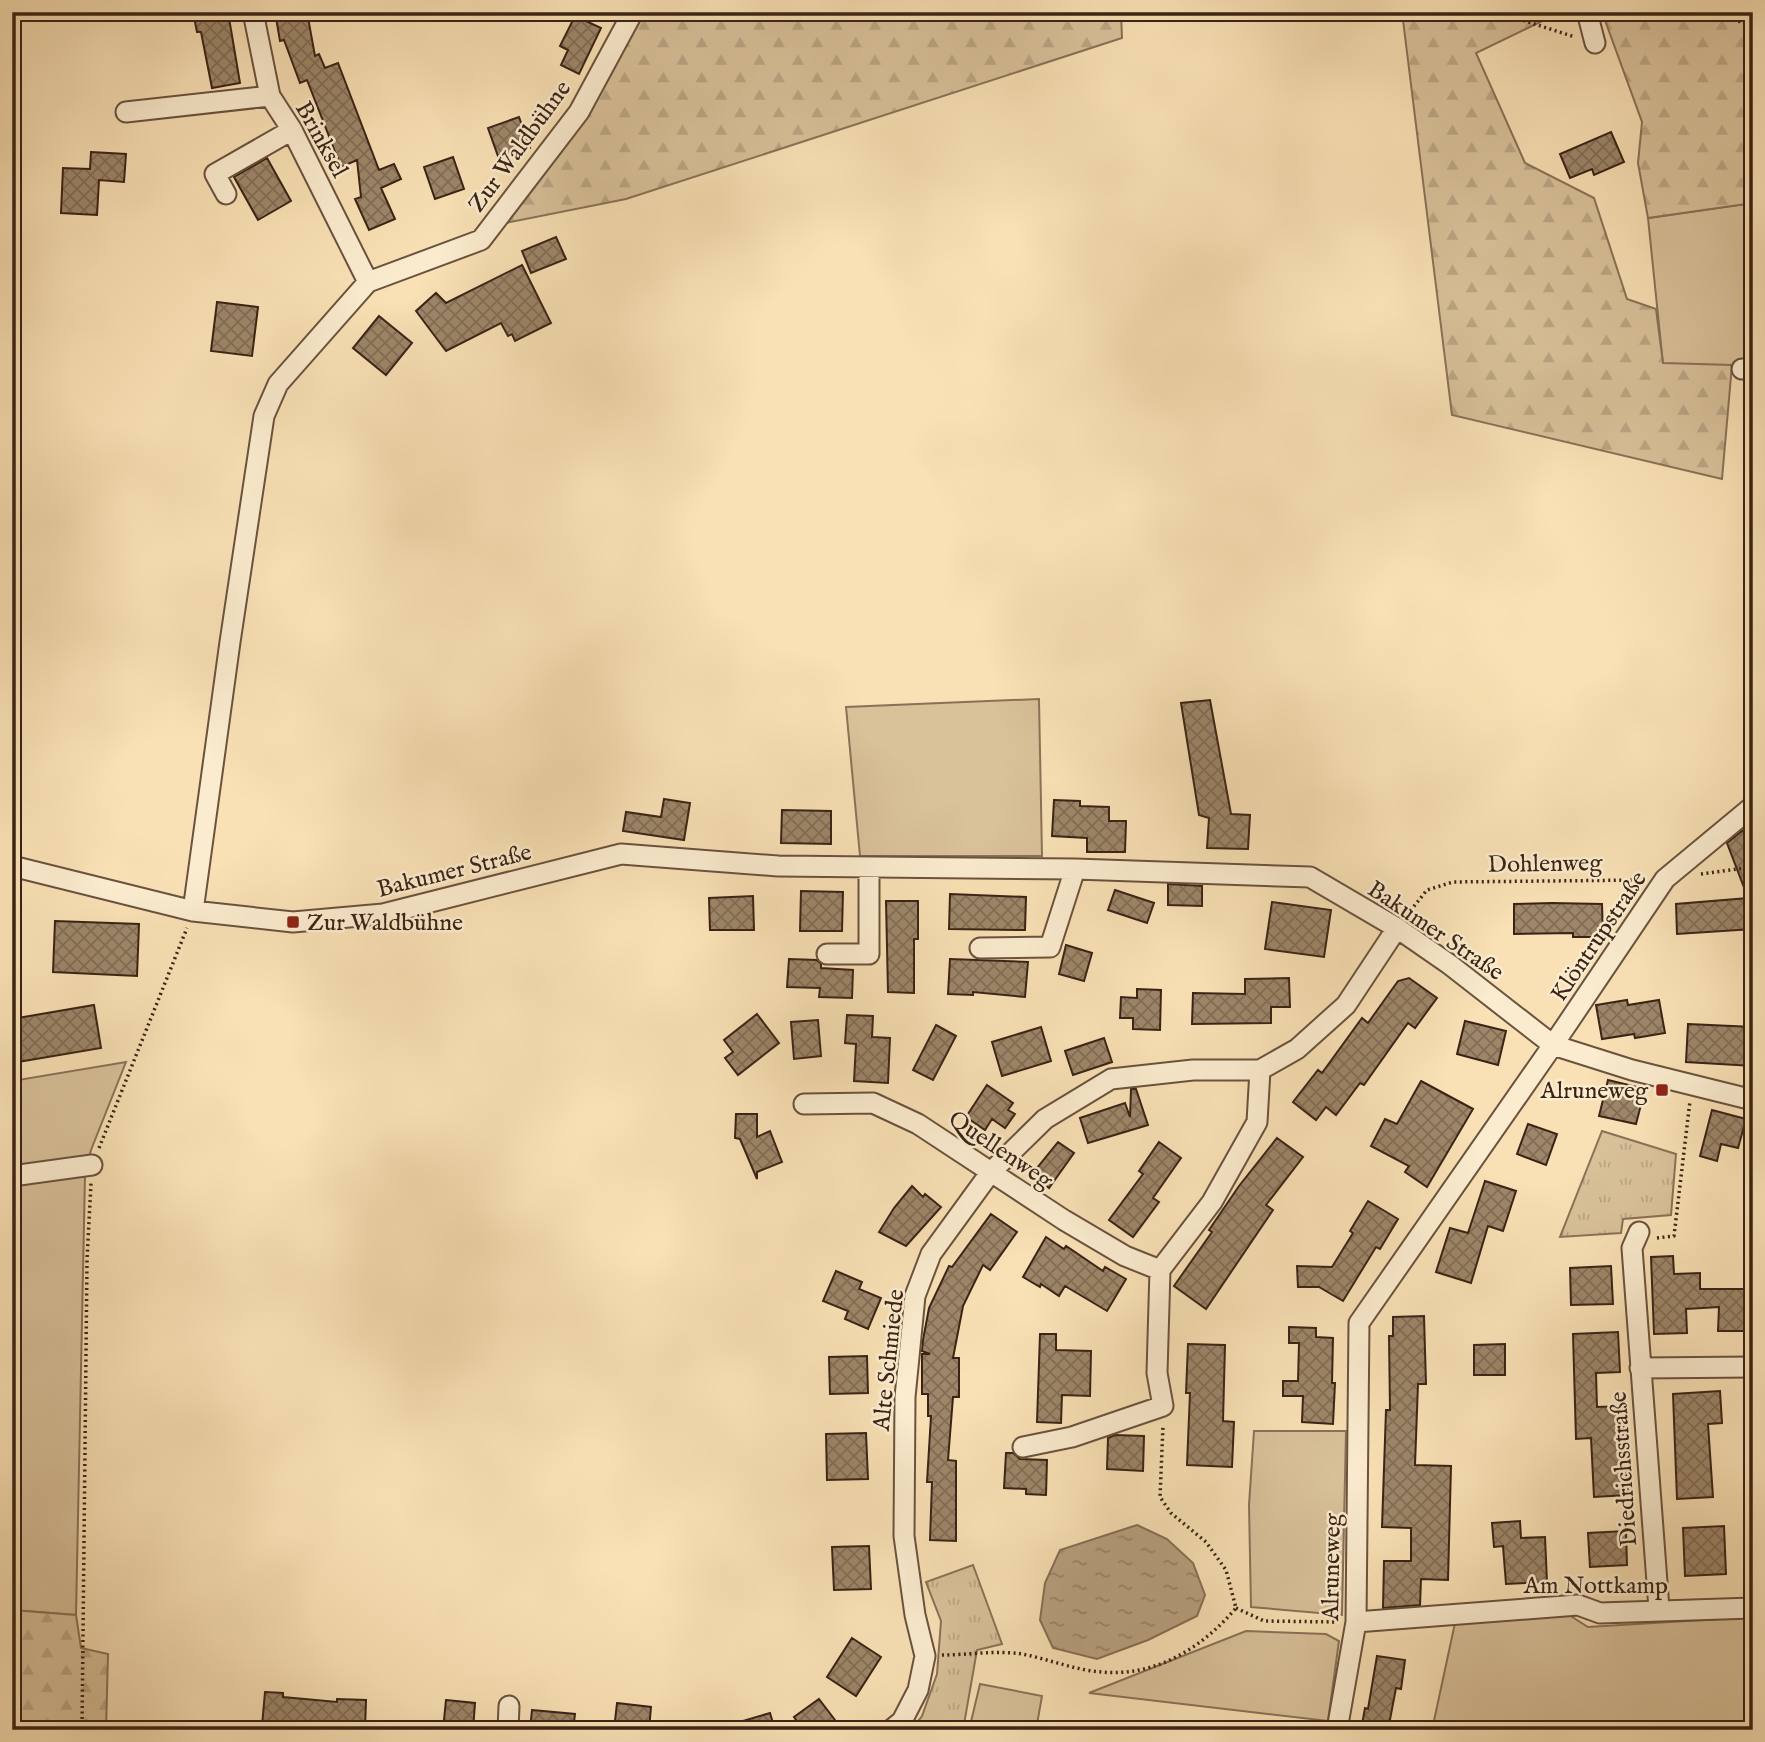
<svg xmlns="http://www.w3.org/2000/svg" width="1765" height="1742" font-family="'IM FELL English',serif">
  <style>
    .grass { fill: #d9c19a; stroke: #8a7258; stroke-width: 2 }
    .forest { fill: url(#forest-firs); stroke: #8a7258; stroke-width: 2 }
    .park { fill: url(#park-tufts); stroke: #8a7258; stroke-width: 2 }
    .water { fill: url(#water-ripples); stroke: #866e55; stroke-width: 2 }
    .building { fill: url(#building-cross-hatch); stroke: #3a2316; stroke-width: 2 }
    .lines { fill: none; stroke-linecap: round; stroke-linejoin: round }
    .minor-casing { stroke: #6a523e; stroke-width: 23 }
    .path { stroke: #3a2316; stroke-width: 3.5; stroke-dasharray: 2 3.5; stroke-linecap: butt }
    .minor { stroke: #fbeccf; stroke-width: 19 }
    .poi-dot { fill: #8f2418; stroke: #fbeccf; stroke-width: 2.5 }
    .labels { text-anchor: middle; stroke-width: 5; stroke-linejoin: round; paint-order: stroke }
    .street-label { font-size: 24px; fill: #3a2316; stroke: #fbeccf }
    .poi-label { font-size: 24px; fill: #3a2316; stroke: #fbeccf; text-anchor: start }
  </style>
  <defs>
    <pattern id="forest-firs" width="22" height="20" patternUnits="userSpaceOnUse" patternTransform="scale(1.75)"><rect width="22" height="20" fill="#d9c19a"/><path d="M5 1l3.5 6h-7zM16 11l3.5 6h-7z" fill="#bba684"/></pattern>
    <pattern id="park-tufts" width="24" height="20" patternUnits="userSpaceOnUse" patternTransform="scale(1.75)"><rect width="24" height="20" fill="#d9c19a"/><path d="M3 7l-1-3M5 7V3M7 7l1-3M15 17l-1-3M17 17v-4M19 17l1-3" fill="none" stroke="#bba684"/></pattern>
    <pattern id="water-ripples" width="26" height="14" patternUnits="userSpaceOnUse" patternTransform="scale(1.75)"><rect width="26" height="14" fill="#b8a07f"/><path d="M2 4q2-2 4 0t4 0M15 11q2-2 4 0t4 0" fill="none" stroke="#978267"/></pattern>
    <pattern id="building-cross-hatch" width="8" height="8" patternUnits="userSpaceOnUse" patternTransform="scale(1.75)"><rect width="8" height="8" fill="#9d8669"/><path d="M0 0l8 8M0 8l8-8" fill="none" stroke="#816d55"/></pattern>
  </defs>
  <rect width="100%" height="100%" fill="#f9e1b5"/>
  <filter id="stains"><feTurbulence type="fractalNoise" baseFrequency=".00286" numOctaves="4"/><feColorMatrix values="0 0 0 0 .2 0 0 0 0 .09 0 0 0 0 .02 0 0 0 .5 -.17"/></filter>
  <radialGradient id="worn" r=".72"><stop offset=".6" stop-color="#630" stop-opacity="0"/><stop offset="1" stop-color="#630" stop-opacity=".3"/></radialGradient>
  <path class="grass" d="M1753 203V366L1663 364 1648 218Z
    M1039 699 1042 856H860L846 707Z
    M126 1062 91 1150 85 1174 76 1615 12 1610V1081Z
    M1254 1431H1346L1342 1615 1251 1607 1249 1505Z
    M1566 1613 1588 1627 1753 1617V1730H1432L1455 1623Z
    M1246 1631 1326 1634 1339 1641 1328 1721 1089 1693Z
    M980 1684 1042 1696 1036 1730H969Z"/>
  <path class="forest" d="M642 12H1121L1122 38 626 199 501 224Z
    M1402 12H1561L1476 53 1525 163 1594 198 1627 299 1656 309 1663 363 1732 365 1722 479 1452 415Z
    M1602 12H1753V203L1648 218 1638 163 1642 122Z
    M12 1610 76 1615 81 1648 108 1654 106 1730H12Z"/>
  <path class="park" d="M1602 1131 1676 1154 1671 1215 1623 1219 1621 1233 1560 1237Z
    M973 1565 1002 1644 977 1650 963 1730H911L922 1716 937 1674 941 1621 926 1582Z"/>
  <path class="water" d="M1137 1525 1167 1539 1193 1563 1205 1595 1197 1616 1148 1640 1097 1659 1053 1648 1040 1620 1045 1583 1060 1550Z"/>
  <path class="building" d="M193 12H228L240 83 212 88 201 32H197Z
    M275 12H307L315 56 319 54 325 68 338 63 379 170 394 164 401 179 381 188 395 219 369 230 355 199 361 197 357 160 341 167 307 80 300 83 284 40 280 41Z
    M575 16 601 28 579 74 561 65 568 50 560 46Z
    M519 117 530 148 499 159 488 128Z
    M1611 132 1624 162 1594 175 1592 169 1570 178 1560 154Z
    M91 152 126 154 124 182 99 180 97 215 61 213 63 168 90 169Z
    M453 157 464 189 435 199 424 167Z
    M267 158 291 201 258 220 234 177Z
    M556 237 566 259 531 273 522 251Z
    M522 265 551 323 515 341 512 334 508 336 501 323 446 351 416 311 436 293 446 303Z
    M217 302 258 307 252 356 211 351Z
    M379 316 412 343 386 375 353 348Z
    M1210 700 1231 814 1250 815 1248 849 1207 848 1209 818 1199 815 1181 703Z
    M664 799 690 803 684 840 623 831 626 812 661 817Z
    M1054 800 1080 801V806L1109 807V821H1126L1125 852H1087V838L1052 836Z
    M782 810 831 811V844L781 843Z
    M1753 827V929L1677 934 1676 904 1748 898 1727 843 1742 831Z
    M1168 884 1202 886V906L1168 905Z
    M1115 890 1154 903 1147 923 1108 910Z
    M801 891 843 892 842 931H800Z
    M950 894 1026 897 1025 930 949 929Z
    M753 896 754 930H710L709 898Z
    M886 901H918V939H914V993L888 992Z
    M1272 902 1331 910 1324 957 1265 949Z
    M1552 903 1602 904 1603 937H1573V933L1514 934V904Z
    M55 921 139 924 137 976 53 972Z
    M1066 945 1092 953 1084 981 1059 974Z
    M789 959 817 960 821 964V968L853 970 852 998 819 997 820 988 787 987Z
    M950 959 1028 962 1025 997 973 992V995L948 994Z
    M1289 978 1290 1007H1271V1023L1192 1024 1193 993 1245 994V979Z
    M1409 978 1437 998 1415 1028 1408 1023 1364 1085 1360 1083 1336 1115 1326 1107 1316 1120 1293 1102 1318 1070 1322 1073 1362 1018 1368 1023 1398 981Z
    M1137 989 1161 990 1160 1030 1133 1029V1018H1120L1121 997 1137 998Z
    M1627 1000 1628 1005 1659 1000 1665 1033 1635 1038 1634 1034 1602 1039 1596 1005Z
    M94 1005 101 1048 12 1063V1019Z
    M757 1014 779 1043 738 1075 725 1058 733 1052 724 1040Z
    M847 1015 873 1016 872 1037 890 1038 888 1083 854 1081 856 1044 845 1043Z
    M818 1020 821 1056 794 1059 791 1022Z
    M1465 1021 1506 1031 1498 1065 1457 1054Z
    M1688 1024 1753 1027V1066L1686 1062Z
    M936 1025 956 1036 933 1080 913 1070Z
    M1041 1027 1051 1061 1002 1076 992 1042Z
    M1104 1038 1112 1062 1073 1075 1065 1051Z
    M1608 1080 1645 1089 1636 1124 1599 1116Z
    M1421 1081 1473 1109 1427 1187 1405 1172 1409 1166 1371 1146 1385 1119 1397 1124Z
    M987 1085 1013 1103 1008 1110 1015 1114 1005 1128 992 1119 985 1130 966 1117Z
    M1131 1089H1136L1148 1125 1088 1143 1080 1118 1125 1103 1130 1117Z
    M1712 1110 1746 1119 1738 1148 1721 1144 1717 1161 1700 1156Z
    M736 1114H757V1137L770 1131 782 1162 757 1172V1179L740 1139 735 1138Z
    M1528 1124 1557 1134 1546 1165 1517 1154Z
    M1277 1138 1303 1157 1266 1205 1273 1210 1206 1309 1174 1286 1212 1232 1209 1230 1239 1186Z
    M1058 1142 1074 1153 1049 1188 1032 1174Z
    M1159 1142 1181 1158 1153 1198 1159 1202 1133 1237 1109 1220 1143 1174 1139 1171Z
    M1485 1181 1516 1191 1503 1231 1488 1226 1471 1283 1436 1272 1450 1228 1468 1233Z
    M912 1186 923 1197 925 1194 941 1207 906 1246 879 1232 894 1208Z
    M1368 1201 1398 1219 1380 1249 1376 1247 1343 1301 1319 1287H1298L1297 1266 1332 1267 1353 1233 1350 1231Z
    M991 1214 1017 1232 990 1270 983 1265 963 1306 953 1358H959V1397H953L948 1460 956 1461V1541L930 1540 932 1482H927L931 1416H928V1394H922V1354H930L922 1351 923 1340 929 1308 949 1266 952 1267Z
    M1046 1237 1064 1249 1066 1246 1103 1271 1105 1267 1126 1279 1107 1311 1065 1286 1059 1296 1041 1284 1040 1287 1023 1277Z
    M1673 1256 1674 1274 1700 1273V1289H1753V1321H1750V1331H1718L1719 1307 1686 1309 1687 1333 1654 1334 1651 1257Z
    M1611 1266 1613 1304 1571 1305 1570 1268Z
    M836 1271 862 1282 859 1289 881 1298 868 1329 845 1319 848 1311 823 1301Z
    M1424 1316 1426 1384H1418L1415 1465 1451 1466 1448 1580 1421 1579 1420 1605 1383 1608 1384 1561H1411V1528L1382 1527 1386 1410H1390L1389 1336H1393V1317Z
    M1289 1327 1316 1328V1337L1333 1338 1332 1383H1335L1333 1424 1302 1422 1303 1396H1283V1381H1298L1299 1343H1289Z
    M1618 1332 1620 1372 1596 1373 1597 1407 1623 1406 1628 1495 1594 1497 1591 1438 1576 1439 1573 1334Z
    M1040 1334H1056V1350L1091 1351 1090 1396 1062 1395 1061 1423 1037 1422Z
    M1188 1344 1225 1345 1223 1421 1234 1422 1232 1467 1187 1465 1190 1393H1186Z
    M1505 1344V1375H1474V1345Z
    M867 1356 868 1393 830 1394 829 1357Z
    M1720 1391 1722 1423 1708 1424 1713 1497 1677 1499 1673 1394Z
    M866 1433 868 1479 827 1480 826 1434Z
    M1115 1435 1144 1436 1143 1471 1107 1469 1108 1438Z
    M1006 1453H1013L1020 1459 1047 1460 1046 1495 1026 1494V1489L1004 1488Z
    M1520 1521 1521 1538 1545 1537 1547 1582 1506 1584 1503 1546 1494 1547 1492 1523Z
    M1724 1526 1726 1574 1685 1576 1683 1528Z
    M1626 1531 1627 1565 1590 1567 1588 1533Z
    M869 1546 871 1589 834 1590 832 1547Z
    M852 1638 881 1657 856 1696 827 1677Z
    M1377 1656 1405 1660 1401 1689 1396 1688 1388 1730H1361L1365 1708 1368 1709Z
    M265 1692 283 1693V1697L337 1702V1699L366 1700 365 1730H269L270 1726H262Z
    M819 1699 835 1720 823 1730H803L794 1717Z
    M446 1700 475 1703 473 1730H443Z
    M617 1703 651 1707 649 1730H614Z
    M532 1710 575 1714 573 1730H530Z
    M770 1713 775 1730H727L726 1726Z"/>
  <g class="lines">
    <g class="minor-casing">
      <path id="minor" d="M253 12 270 96 292 130 368 282
        M1587 12 1595 43
        M126 112 270 96
        M226 194 215 174 292 130
        M1742 369H1753
        M12 866 193 911 293 922 383 914 621 854 778 866 1075 869 1310 877 1397 928 1449 964 1553 1045 1632 1070 1753 1100
        M193 911 230 642 264 416 278 384 368 282 481 240 579 112 633 12
        M980 948 1050 947 1075 869
        M827 954H869V867
        M804 1104 873 1103 918 1124 1064 1220 1125 1256 1160 1270
        M12 1176 92 1165
        M1639 1232 1632 1248 1659 1609
        M1640 1368 1753 1367
        M1023 1447 1072 1437 1163 1406 1157 1373 1160 1270 1212 1202 1257 1122 1260 1070
        M1356 1622 1578 1605 1600 1613 1753 1608
        M508 1730 509 1706
        M891 1730 902 1721 918 1690 925 1656 915 1615 904 1536 905 1397 915 1296 931 1254 990 1173 1045 1119 1111 1079 1193 1070H1260L1297 1049 1346 1005 1397 928
        M1337 1730 1356 1622 1359 1323 1553 1045 1665 879 1753 806"/>
    </g>
    <path class="path" d="M1497 12 1575 37
      M1738 22 1753 15
      M1701 874 1753 867
      M1407 915 1427 890 1453 882 1642 880
      M99 1148 187 928
      M1657 1238 1674 1236 1690 1101
      M1236 1608 1264 1621 1336 1622
      M942 1655C967 1655 997 1650 1022 1654 1048 1659 1075 1670 1101 1672 1156 1677 1202 1648 1236 1608L1226 1570 1206 1542 1171 1513 1160 1497 1163 1426
      M82 1730 87 1260 91 1183"/>
    <use href="#minor" class="minor"/>
  </g>
  <g class="poi-dot">
    <rect x="286" y="915" width="14" height="14" rx="3.5"/>
    <rect x="1655" y="1083" width="14" height="14" rx="3.5"/>
  </g>
  <g class="labels">
    <g class="street-label">
      <text transform="translate(322 139) rotate(61)" y="8">Brinksel</text>
      <text transform="translate(519 146) rotate(-54)" y="8">Zur Waldbühne</text>
      <text transform="translate(1545 863) rotate(-1)" y="8">Dohlenweg</text>
      <text transform="translate(454 870) rotate(-14)" y="8">Bakumer Straße</text>
      <text transform="translate(1436 930) rotate(34)" y="8">Bakumer Straße</text>
      <text transform="translate(1598 936) rotate(-56)" y="8">Klöntrupstraße</text>
      <text transform="translate(1001 1149) rotate(34)" y="8">Quellenweg</text>
      <text transform="translate(888 1360) rotate(-84)" y="8">Alte Schmiede</text>
      <text transform="translate(1623 1469) rotate(-94)" y="8">Diedrichsstraße</text>
      <text transform="translate(1331 1567) rotate(-89)" y="8">Alruneweg</text>
      <text x="1596" y="1593">Am Nottkamp</text>
    </g>
    <g class="poi-label">
      <text x="307" y="930">Zur Waldbühne</text>
      <text x="1648" y="1098" text-anchor="end">Alruneweg</text>
    </g>
  </g>
  <rect width="1765" height="1742" fill="none" stroke="#f9e1b5" stroke-width="42"/>
  <rect x="14" y="14" width="1737" height="1714" fill="none" stroke="#3a2316" stroke-width="3.5"/>
  <rect x="21" y="21" width="1723" height="1700" fill="none" stroke="#3a2316" stroke-width="2"/>
  <rect width="100%" height="100%" filter="url(#stains)"/>
  <rect width="100%" height="100%" fill="url(#worn)"/>
</svg>
